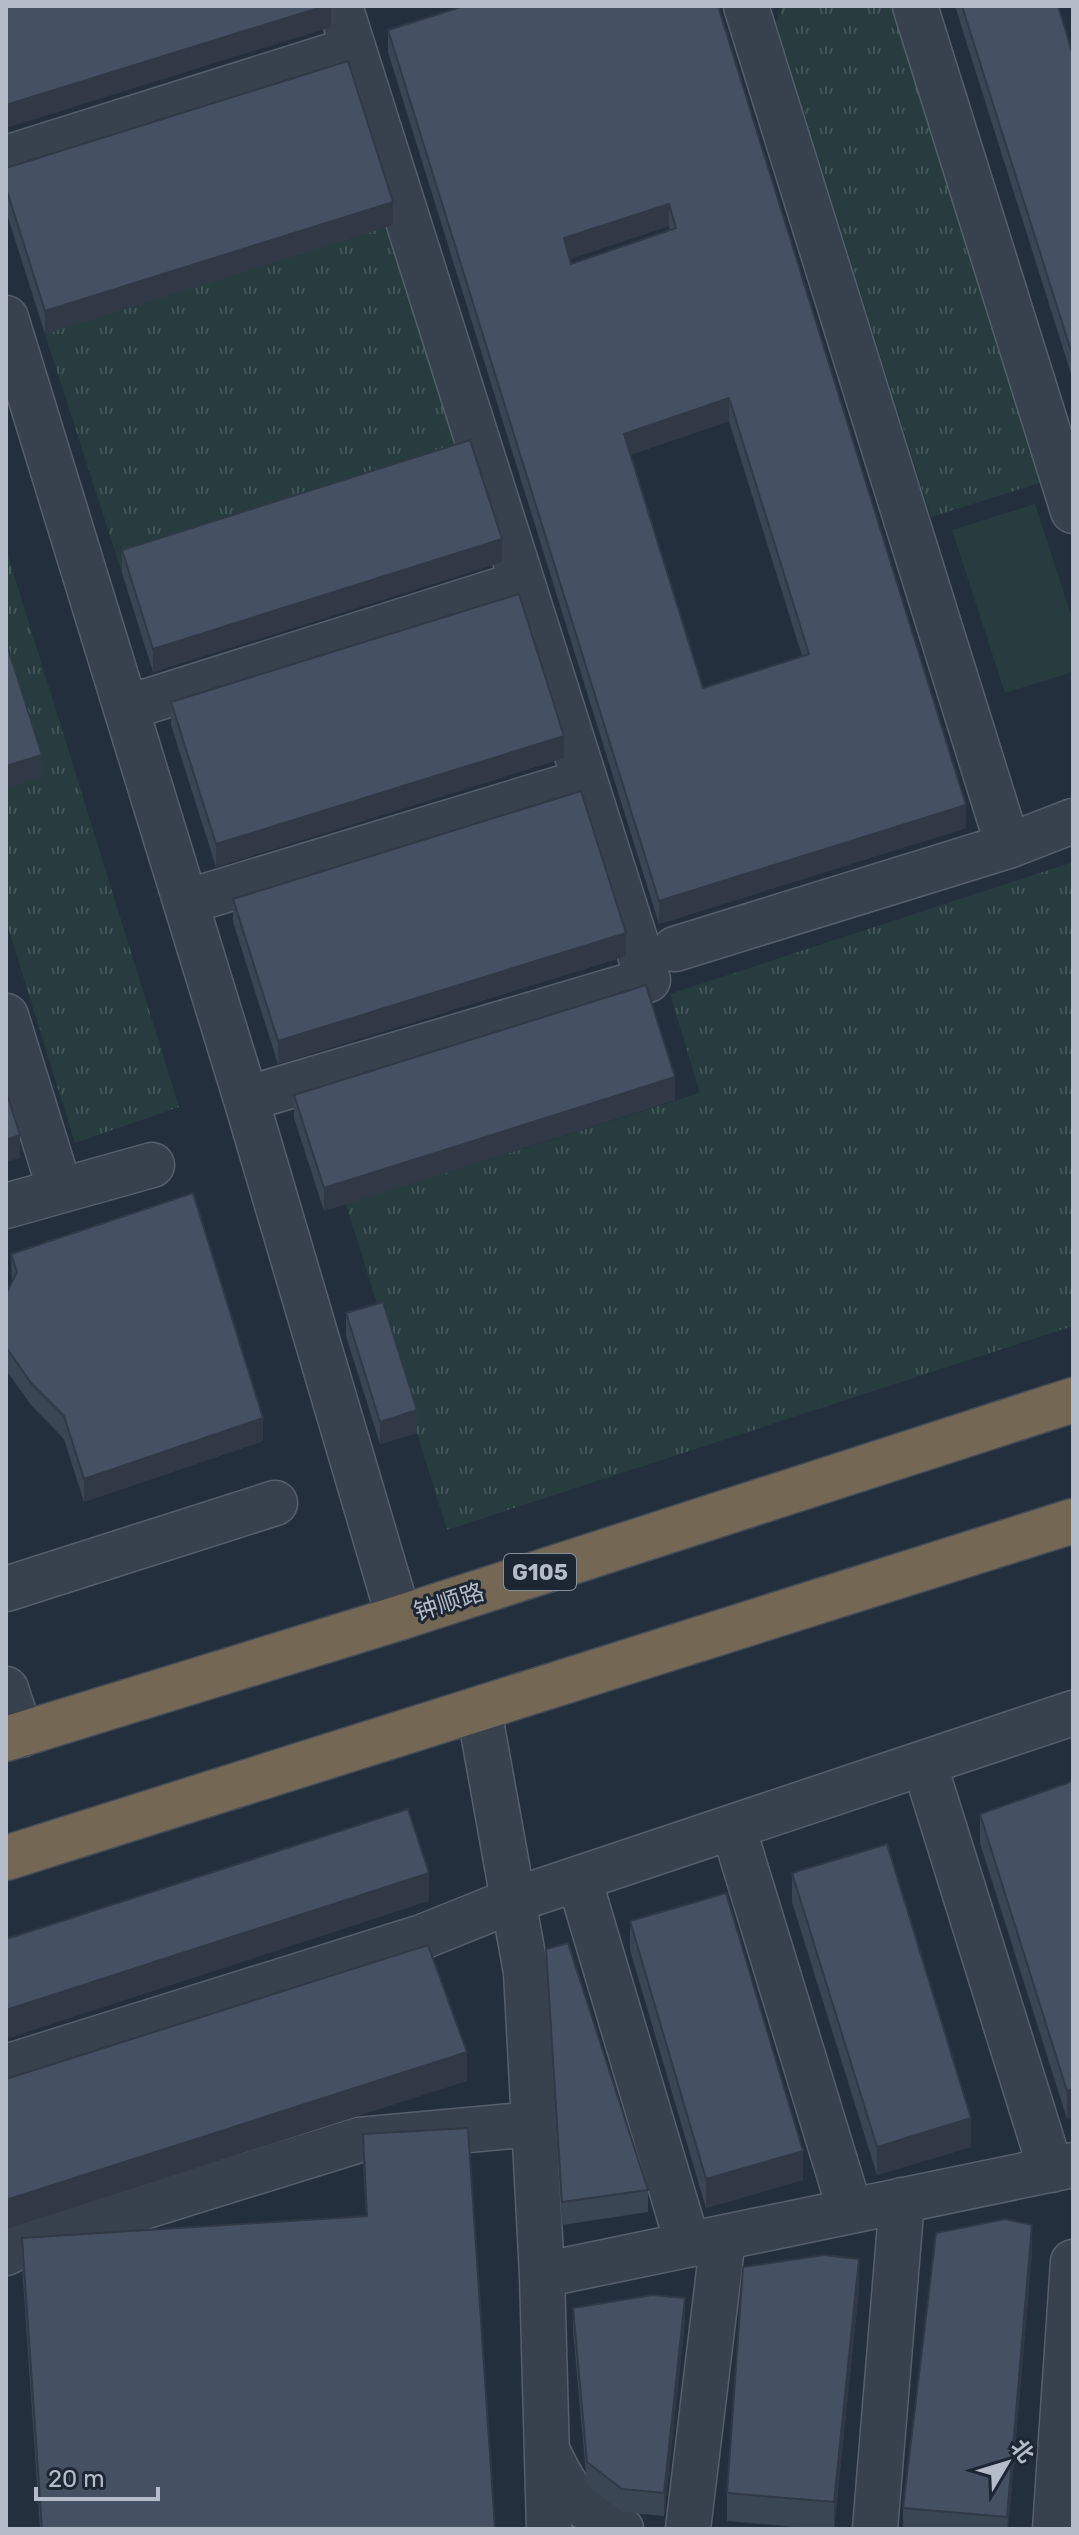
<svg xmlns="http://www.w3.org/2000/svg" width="1079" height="2535" font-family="Rubik,'Noto Sans SC',sans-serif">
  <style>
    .grass { fill: url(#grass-tufts) }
    .park { fill: #263c3f }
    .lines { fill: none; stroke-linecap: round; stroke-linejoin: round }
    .minor-casing { stroke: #565f6c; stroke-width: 47 }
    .highway-casing { stroke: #434c59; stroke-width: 47 }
    .minor { stroke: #38414e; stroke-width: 44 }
    .highway { stroke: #746855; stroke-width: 44 }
    .wall { fill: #3b4654; fill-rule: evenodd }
    .shaded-wall { fill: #303945 }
    .building { fill: #455162; stroke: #303945; stroke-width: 2; fill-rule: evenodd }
    .labels { text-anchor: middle; stroke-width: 6; stroke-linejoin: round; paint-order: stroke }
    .shield { fill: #1d2633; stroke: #878f9c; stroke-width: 2 }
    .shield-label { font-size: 22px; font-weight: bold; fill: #b4bcc9 }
    .street-label { font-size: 24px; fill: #b4bcc9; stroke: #1d2633 }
  </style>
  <defs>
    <pattern id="grass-tufts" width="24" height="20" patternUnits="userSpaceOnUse" patternTransform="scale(2)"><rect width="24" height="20" fill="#263c3f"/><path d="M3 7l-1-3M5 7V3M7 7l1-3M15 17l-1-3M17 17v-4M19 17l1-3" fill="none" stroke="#435659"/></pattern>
  </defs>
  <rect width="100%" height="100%" fill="#242f3e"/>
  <path class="grass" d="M783 6H895L1043 482 931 517 776 22Z
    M393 225 470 462 122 573 45 334Z
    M6 549 179 1107 75 1143 6 921Z
    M1073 862V1326L447 1530 346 1204 700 1093 670 994Z"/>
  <path class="park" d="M1035 504 1073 621V672L1005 693 952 530Z"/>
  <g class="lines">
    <g class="minor-casing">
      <path id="minor" d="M746 6 1008 846
        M915 6 1073 511
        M6 158 353 49
        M6 318 246 1099 399 1618
        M126 708 522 583
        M186 902 585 781
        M675 949 1008 846 1073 821
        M6 1016 60 1190
        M246 1099 648 980 340 6
        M6 1206 152 1165
        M6 1589 275 1503
        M6 1689 21 1735
        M479 1710 526 1972 542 2275 549 2529
        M924 1763 1051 2170
        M733 1827 850 2210
        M579 1879 688 2245
        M6 2067 422 1937 514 1900 1073 1713
        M6 2253 21 2245 359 2140 534 2124
        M542 2275 1073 2165
        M549 2454C568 2495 580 2508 621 2529
        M688 2529 723 2238
        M875 2529 902 2200
        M1055 2529 1073 2262"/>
    </g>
    <g class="highway-casing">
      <path id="highway" d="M6 1739 399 1618 1073 1400
        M6 1858 1073 1521"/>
    </g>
    <use href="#minor" class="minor"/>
    <use href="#highway" class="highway"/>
  </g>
  <path class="wall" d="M718 6 966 828 659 924 388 52V30ZM669 226 670 230 571 264 570 259ZM729 421 802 656 703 688 630 455Z
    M955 6H1058L1073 55V380Z
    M6 168 393 225 45 334 6 211Z
    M122 550 502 562 153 672 122 573Z
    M171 702 564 758 216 867 171 725Z
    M233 899 626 956 278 1064 233 922Z
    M294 1095 675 1100 324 1211 294 1118Z
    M11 1254 263 1441 84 1502 64 1439 31 1405 6 1370V1294L12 1281Z
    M346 1313 417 1433 380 1444 346 1336Z
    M1073 1781V2117L1067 2119 980 1843V1814Z
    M792 1873 971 2147 877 2175 792 1902Z
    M630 1921 803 2180 706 2208 630 1950Z
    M546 1949 648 2190V2212L562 2225 546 1971Z
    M363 2134 495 2529H40L22 2266V2238L366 2216 363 2162Z
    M1032 2253 1008 2529H903V2508Z
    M859 2288 834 2529H817L727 2521V2493Z
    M573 2308 685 2320 664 2516 622 2512 587 2485 573 2331Z"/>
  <path class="shaded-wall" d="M325 6H331V27L6 128V105Z
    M393 202V225L45 334V311Z
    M669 204V226L564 261V238Z
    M729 398V421L624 457V434Z
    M502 539V562L153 672V649Z
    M564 736V758L216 867V844Z
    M42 755V777L6 789V766Z
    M966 805V828L659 924V901Z
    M626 933V956L278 1064V1041Z
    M675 1077V1100L324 1211V1188Z
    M20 1135V1158L6 1162V1140Z
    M417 1410V1433L380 1444V1422Z
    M263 1418V1441L84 1502V1479Z
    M429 1873V1901L6 2039V2010Z
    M467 2052V2081L6 2229V2200Z
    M1073 2089V2117L1067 2119V2091Z
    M971 2118V2147L877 2175V2147Z
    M803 2151V2180L706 2208V2179Z
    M1032 2225V2253L1008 2529H1007Z
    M859 2259V2288L834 2529V2502Z
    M685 2298V2320L664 2516V2493Z"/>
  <path class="building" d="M6 6H325L6 105Z
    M464 6H718L966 805 659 901 388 30ZM669 204 676 228 571 264 564 238ZM729 398 809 654 703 688 624 434Z
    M962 6H1058L1073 55V357Z
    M348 61 393 202 45 311 6 188V168Z
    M470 440 502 539 153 649 122 550Z
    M519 594 564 736 216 844 171 702Z
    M6 642 42 755 6 766Z
    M581 791 626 933 278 1041 233 899Z
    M646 985 675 1077 324 1188 294 1095Z
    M6 1091 20 1135 6 1140Z
    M193 1193 263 1418 84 1479 64 1416 31 1383 6 1347V1294L17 1272 11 1254Z
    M383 1302 417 1410 380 1422 346 1313Z
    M1073 1781V2089L1067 2091 980 1814Z
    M408 1809 429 1873 6 2010V1939Z
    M887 1844 971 2118 877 2147 792 1873Z
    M726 1893 803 2151 706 2179 630 1921Z
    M568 1943 648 2190 562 2202 546 1949Z
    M428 1945 467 2052 6 2200V2079Z
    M468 2128 495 2529H42L22 2238 367 2216 363 2134Z
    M1005 2219 1032 2225 1007 2517 903 2508 936 2233Z
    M824 2255 859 2259 834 2502 727 2493 743 2267Z
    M652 2295 685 2298 664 2493 622 2489 587 2462 573 2308Z"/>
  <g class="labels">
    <rect class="shield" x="504" y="1554" width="72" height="36" rx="6"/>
    <g class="shield-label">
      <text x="540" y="1580">G105</text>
    </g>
    <g class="street-label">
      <text transform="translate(449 1602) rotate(-18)" y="8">钟顺路</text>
    </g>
  </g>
  <rect width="1079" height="2535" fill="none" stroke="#b4bcc9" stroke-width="16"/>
  <g transform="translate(1007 2463) rotate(52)" stroke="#1d2633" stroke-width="6" paint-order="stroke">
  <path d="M0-6L14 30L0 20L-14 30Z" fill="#b4bcc9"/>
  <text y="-12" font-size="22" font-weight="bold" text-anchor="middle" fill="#b4bcc9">北</text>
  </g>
  <path d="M36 2487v12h122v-12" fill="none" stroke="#b4bcc9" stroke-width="4"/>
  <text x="48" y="2487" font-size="24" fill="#b4bcc9" stroke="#1d2633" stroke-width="6" paint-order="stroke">20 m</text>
</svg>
